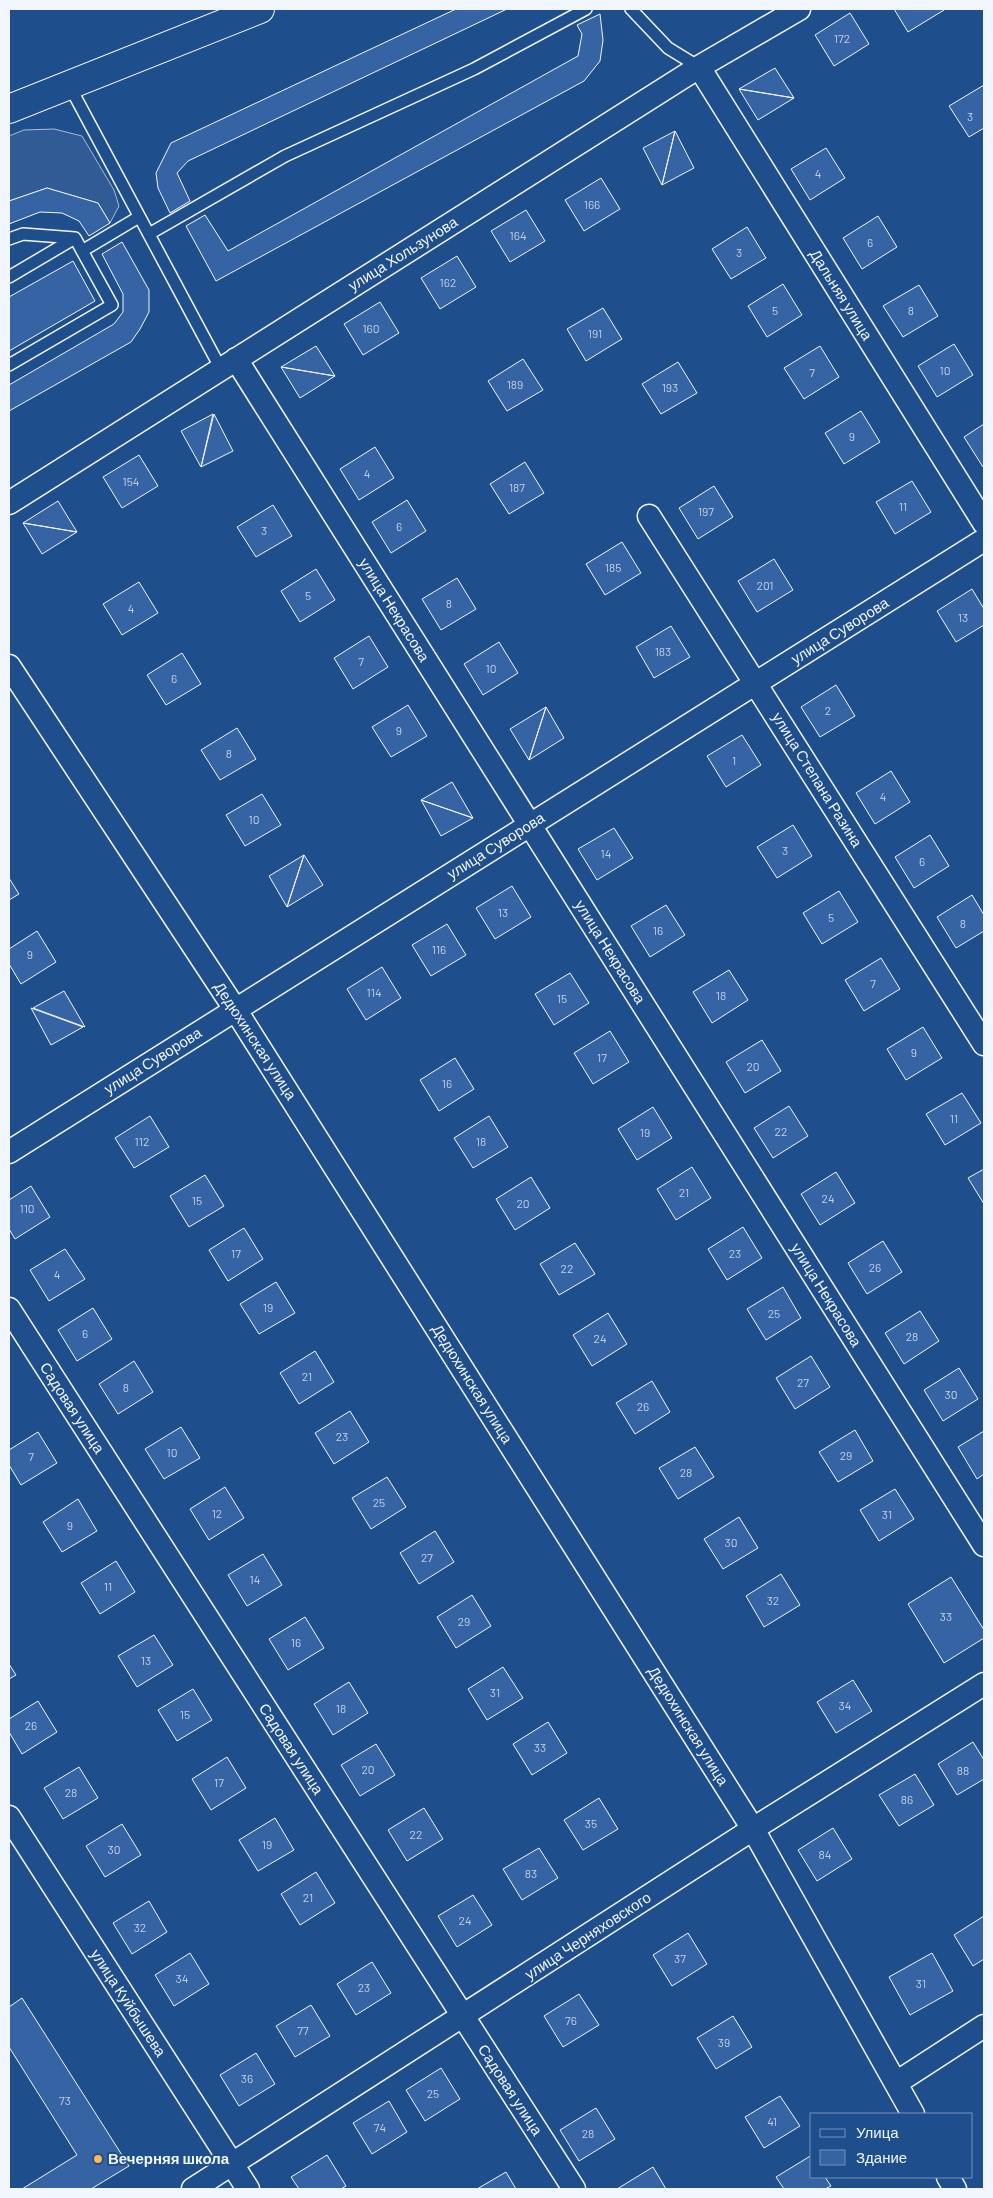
<svg xmlns="http://www.w3.org/2000/svg" width="993" height="2198" font-family="Barlow,sans-serif">
  <style>
    .built { fill: #305b95; stroke: #a8bbd7 }
    .building { fill: #3563a3; stroke: #f2f6ff }
    .lines { fill: none; stroke-linecap: round; stroke-linejoin: round }
    .service-casing { stroke: #f2f6ff; stroke-width: 14 }
    .minor-casing { stroke: #f2f6ff; stroke-width: 25 }
    .secondary-casing { stroke: #f2f6ff; stroke-width: 30 }
    .service { stroke: #1f4e8c; stroke-width: 11 }
    .minor { stroke: #1f4e8c; stroke-width: 22 }
    .secondary { stroke: #1f4e8c; stroke-width: 28 }
    .poi-dot { fill: #ffb74d; stroke: #1f4e8c; stroke-width: 2 }
    .labels { text-anchor: middle; stroke-width: 4; stroke-linejoin: round; paint-order: stroke }
    .number-label { font-size: 12px; fill: #c3d1e8 }
    .street-label { font-size: 15px; fill: #f2f6ff; stroke: #1f4e8c }
    .poi-label { font-size: 15px; font-weight: bold; fill: #f2f6ff; stroke: #1f4e8c; text-anchor: start }
  </style>
  <rect width="100%" height="100%" fill="#1f4e8c"/>
  <path class="built" d="M54 129 82 136 114 190 119 206 110 223 98 203 47 188 9 201V136L24 130Z"/>
  <path class="building" d="M456 9H507L188 161 177 173 190 201 170 213 158 188 156 173 171 143Z
    M894 9H943L944 10 908 32Z
    M850 13 869 44 834 66 815 35Z
    M600 14 603 40 600 61 584 81 216 281 186 226 205 215 228 251 578 56 582 34 577 25Z
    M775 68 794 98 739 89Z
    M984 85V128L969 137 949 106Z
    M739 89 794 98 758 120Z
    M675 131 662 185 643 148Z
    M675 131 694 168 662 185Z
    M826 148 845 178 810 200 791 169Z
    M601 178 620 209 584 231 565 200Z
    M47 188 98 203 110 223 89 236 79 221 62 213 40 212 9 224V201Z
    M526 210 545 241 510 262 491 231Z
    M878 216 897 247 862 269 843 238Z
    M747 227 766 258 731 279 712 249Z
    M122 242 149 290V312L140 329 131 342 9 411V385L114 324 123 312V294L102 254Z
    M457 256 476 287 440 309 421 278Z
    M73 261 95 301 9 351V297Z
    M783 284 802 315 767 337 748 306Z
    M919 285 938 316 903 337 883 306Z
    M380 302 399 333 363 355 344 324Z
    M603 308 622 339 586 361 567 329Z
    M954 344 973 375 937 397 918 366Z
    M316 346 335 376 281 367Z
    M820 346 839 377 804 399 784 368Z
    M523 359 543 390 507 411 488 381Z
    M678 362 697 393 661 414 642 384Z
    M281 367 335 376 300 398Z
    M861 411 880 442 844 464 825 433Z
    M213 414 201 467 181 431Z
    M214 414 233 451 201 467Z
    M984 424V467H983L964 437Z
    M375 447 394 478 359 500 340 469Z
    M139 455 158 486 122 508 103 477Z
    M525 462 544 493 509 514 490 484Z
    M912 481 931 512 895 534 876 502Z
    M714 486 733 517 698 539 679 508Z
    M407 500 426 531 391 553 372 522Z
    M58 501 77 532 23 523Z
    M273 505 292 536 256 557 237 527Z
    M23 523 77 532 42 554Z
    M622 542 641 573 605 595 586 564Z
    M774 559 793 590 757 612 738 581Z
    M316 569 335 600 300 622 281 591Z
    M457 578 476 609 441 630 422 599Z
    M139 582 158 613 122 635 103 604Z
    M972 589 984 609V625L956 642 937 611Z
    M671 626 690 657 654 678 636 647Z
    M369 636 388 667 353 689 334 658Z
    M499 642 518 673 483 695 464 664Z
    M182 653 201 684 166 705 147 675Z
    M836 685 855 716 820 737 801 707Z
    M408 705 427 736 391 757 372 727Z
    M546 707 529 760 510 729Z
    M546 707 564 738 529 760Z
    M237 728 256 759 220 780 201 750Z
    M742 735 761 765 726 787 707 756Z
    M891 771 910 802 875 824 856 793Z
    M452 782 473 818 421 800Z
    M262 794 281 825 245 846 226 815Z
    M421 800 473 818 441 836Z
    M793 825 812 856 777 878 757 847Z
    M614 828 633 858 597 880 578 849Z
    M930 835 949 866 914 888 895 857Z
    M304 855 323 885 287 907Z
    M304 855 287 907 269 876Z
    M9 878 19 894 9 900Z
    M512 886 531 917 495 939 476 908Z
    M839 891 858 922 822 944 803 913Z
    M972 895 984 915V931L956 948 937 917Z
    M666 905 685 935 650 957 631 926Z
    M447 924 466 955 431 976 412 945Z
    M37 931 56 962 21 984 9 964V949Z
    M881 958 900 989 864 1011 845 980Z
    M382 967 401 998 366 1020 347 989Z
    M729 970 748 1000 712 1023 693 992Z
    M570 973 589 1003 554 1025 535 994Z
    M64 991 85 1027 33 1008Z
    M31 1008 83 1027 51 1045Z
    M923 1027 942 1058 906 1080 887 1049Z
    M610 1031 629 1062 593 1084 574 1053Z
    M762 1040 781 1071 745 1093 726 1062Z
    M455 1058 474 1089 439 1111 420 1080Z
    M962 1093 981 1123 945 1145 926 1114Z
    M789 1106 808 1136 773 1158 754 1128Z
    M653 1107 672 1138 637 1160 618 1129Z
    M150 1116 169 1147 134 1168 115 1138Z
    M489 1116 508 1147 473 1168 454 1138Z
    M692 1167 711 1198 676 1220 657 1189Z
    M984 1169V1204L968 1178Z
    M836 1172 855 1203 820 1225 801 1194Z
    M205 1175 224 1206 189 1227 170 1196Z
    M531 1177 550 1208 515 1230 496 1199Z
    M31 1186 50 1217 15 1239 9 1229V1200Z
    M743 1227 762 1258 727 1280 708 1249Z
    M244 1228 263 1259 228 1281 209 1250Z
    M883 1241 902 1272 867 1294 848 1263Z
    M575 1243 595 1274 559 1295 540 1264Z
    M65 1249 85 1279 49 1301 30 1270Z
    M276 1282 295 1313 259 1334 240 1304Z
    M783 1287 801 1318 766 1340 747 1309Z
    M93 1308 112 1339 77 1361 58 1330Z
    M920 1311 939 1341 904 1364 885 1333Z
    M608 1313 627 1344 592 1366 573 1335Z
    M315 1351 334 1382 299 1404 280 1373Z
    M811 1356 830 1387 795 1409 776 1378Z
    M134 1361 153 1392 118 1414 99 1384Z
    M959 1368 978 1399 943 1421 924 1390Z
    M652 1381 670 1412 635 1434 616 1403Z
    M350 1411 369 1442 334 1464 315 1433Z
    M181 1427 200 1458 164 1479 145 1449Z
    M855 1430 873 1461 838 1482 819 1452Z
    M984 1431V1474L977 1479 958 1447Z
    M38 1432 57 1463 21 1485 9 1465V1450Z
    M695 1447 714 1477 678 1499 659 1468Z
    M387 1477 406 1507 371 1529 352 1498Z
    M225 1487 244 1518 209 1540 190 1509Z
    M895 1489 914 1519 879 1541 860 1510Z
    M78 1499 97 1531 62 1552 43 1522Z
    M739 1517 758 1548 723 1569 704 1539Z
    M435 1531 454 1562 419 1584 400 1553Z
    M263 1554 282 1585 247 1606 228 1575Z
    M116 1561 135 1592 100 1614 81 1583Z
    M781 1574 800 1605 764 1627 746 1596Z
    M951 1577 984 1630V1638L944 1663 908 1604Z
    M472 1595 491 1626 456 1648 437 1617Z
    M305 1617 324 1648 288 1670 269 1639Z
    M154 1635 173 1665 137 1687 118 1656Z
    M9 1664 16 1675 9 1679Z
    M503 1667 523 1698 487 1720 468 1689Z
    M853 1680 872 1711 836 1733 817 1702Z
    M349 1682 368 1713 333 1735 314 1704Z
    M193 1689 212 1720 177 1741 158 1710Z
    M38 1701 57 1732 22 1754 9 1732V1719Z
    M548 1722 567 1753 532 1775 513 1744Z
    M973 1742 984 1760V1779L957 1795 938 1764Z
    M376 1744 395 1775 360 1796 341 1765Z
    M227 1757 246 1788 211 1810 192 1779Z
    M79 1767 98 1798 63 1819 44 1788Z
    M915 1774 934 1805 899 1826 879 1795Z
    M599 1798 618 1829 583 1850 564 1820Z
    M424 1808 443 1839 407 1861 388 1830Z
    M275 1818 294 1850 258 1871 239 1840Z
    M122 1824 141 1855 105 1877 86 1846Z
    M833 1828 852 1859 817 1881 798 1850Z
    M539 1848 558 1878 522 1900 503 1869Z
    M316 1872 335 1903 300 1925 281 1894Z
    M473 1895 492 1925 457 1947 438 1916Z
    M149 1901 167 1932 132 1954 113 1923Z
    M984 1916V1959L973 1966 954 1935Z
    M688 1933 707 1964 672 1986 653 1955Z
    M190 1953 209 1984 174 2006 155 1975Z
    M932 1953 953 1991 910 2015 889 1977Z
    M372 1962 391 1993 356 2015 337 1984Z
    M579 1994 599 2025 563 2047 544 2016Z
    M22 1998 129 2166 91 2189H22L77 2155 9 2047V2007Z
    M311 2005 330 2036 295 2057 276 2026Z
    M733 2016 752 2047 716 2069 697 2038Z
    M256 2053 275 2084 239 2106 220 2075Z
    M441 2068 460 2099 425 2121 406 2090Z
    M780 2096 800 2126 764 2148 745 2117Z
    M389 2101 407 2132 372 2154 353 2123Z
    M596 2108 615 2139 579 2161 560 2130Z
    M327 2155 346 2186 341 2189H299L291 2177Z
    M812 2155V2177H825L831 2186 825 2189H784L776 2177Z
    M653 2167 666 2189H617Z
    M506 2172 516 2189H477Z"/>
  <g class="lines">
    <g class="service-casing">
      <path id="service" d="M631 9 668 48 699 67
        M69 85 221 369
        M149 234 285 156 474 69 586 9
        M9 239 23 234 75 238
        M82 251 139 217
        M9 277 75 238 112 305 9 365"/>
    </g>
    <g class="minor-casing">
      <path id="minor" d="M699 67 984 523
        M236 359 984 1545
        M9 503 699 67 799 9
        M649 516 984 1044
        M9 666 235 1009 753 1829 913 2114
        M9 1152 984 540
        M9 1309 574 2189
        M9 1817 248 2189
        M896 2083 984 2026
        M948 2177 955 2189
        M193 2189 753 1829 984 1684"/>
    </g>
    <g class="secondary-casing">
      <path id="secondary" d="M9 109 260 9"/>
    </g>
    <use href="#service" class="service"/>
    <use href="#minor" class="minor"/>
    <use href="#secondary" class="secondary"/>
  </g>
  <circle class="poi-dot" cx="98" cy="2159" r="5"/>
  <g class="labels">
    <g class="number-label">
      <text x="842" y="43">172</text>
      <text x="970" y="121">3</text>
      <text x="818" y="178">4</text>
      <text x="592" y="209">166</text>
      <text x="518" y="240">164</text>
      <text x="870" y="247">6</text>
      <text x="739" y="257">3</text>
      <text x="448" y="287">162</text>
      <text x="775" y="315">5</text>
      <text x="911" y="315">8</text>
      <text x="371" y="333">160</text>
      <text x="595" y="338">191</text>
      <text x="945" y="375">10</text>
      <text x="812" y="377">7</text>
      <text x="515" y="389">189</text>
      <text x="670" y="392">193</text>
      <text x="852" y="441">9</text>
      <text x="367" y="478">4</text>
      <text x="131" y="486">154</text>
      <text x="517" y="492">187</text>
      <text x="903" y="511">11</text>
      <text x="706" y="516">197</text>
      <text x="399" y="531">6</text>
      <text x="264" y="535">3</text>
      <text x="613" y="572">185</text>
      <text x="765" y="590">201</text>
      <text x="308" y="600">5</text>
      <text x="449" y="608">8</text>
      <text x="131" y="613">4</text>
      <text x="963" y="622">13</text>
      <text x="663" y="656">183</text>
      <text x="361" y="666">7</text>
      <text x="491" y="673">10</text>
      <text x="174" y="683">6</text>
      <text x="828" y="715">2</text>
      <text x="399" y="735">9</text>
      <text x="229" y="758">8</text>
      <text x="734" y="765">1</text>
      <text x="883" y="801">4</text>
      <text x="254" y="824">10</text>
      <text x="785" y="855">3</text>
      <text x="606" y="858">14</text>
      <text x="922" y="866">6</text>
      <text x="503" y="917">13</text>
      <text x="831" y="922">5</text>
      <text x="963" y="928">8</text>
      <text x="658" y="935">16</text>
      <text x="439" y="954">116</text>
      <text x="30" y="959">9</text>
      <text x="873" y="988">7</text>
      <text x="374" y="997">114</text>
      <text x="721" y="1000">18</text>
      <text x="562" y="1003">15</text>
      <text x="914" y="1057">9</text>
      <text x="602" y="1062">17</text>
      <text x="753" y="1071">20</text>
      <text x="447" y="1088">16</text>
      <text x="954" y="1123">11</text>
      <text x="781" y="1136">22</text>
      <text x="645" y="1137">19</text>
      <text x="142" y="1146">112</text>
      <text x="481" y="1146">18</text>
      <text x="684" y="1197">21</text>
      <text x="828" y="1203">24</text>
      <text x="197" y="1205">15</text>
      <text x="523" y="1208">20</text>
      <text x="27" y="1213">110</text>
      <text x="236" y="1258">17</text>
      <text x="735" y="1258">23</text>
      <text x="875" y="1272">26</text>
      <text x="567" y="1273">22</text>
      <text x="57" y="1279">4</text>
      <text x="268" y="1312">19</text>
      <text x="774" y="1318">25</text>
      <text x="85" y="1338">6</text>
      <text x="912" y="1341">28</text>
      <text x="600" y="1343">24</text>
      <text x="307" y="1381">21</text>
      <text x="803" y="1387">27</text>
      <text x="126" y="1392">8</text>
      <text x="951" y="1399">30</text>
      <text x="643" y="1411">26</text>
      <text x="342" y="1441">23</text>
      <text x="172" y="1457">10</text>
      <text x="846" y="1460">29</text>
      <text x="31" y="1461">7</text>
      <text x="686" y="1477">28</text>
      <text x="379" y="1507">25</text>
      <text x="217" y="1518">12</text>
      <text x="887" y="1519">31</text>
      <text x="70" y="1530">9</text>
      <text x="731" y="1547">30</text>
      <text x="427" y="1562">27</text>
      <text x="255" y="1584">14</text>
      <text x="108" y="1591">11</text>
      <text x="773" y="1605">32</text>
      <text x="946" y="1621">33</text>
      <text x="464" y="1626">29</text>
      <text x="296" y="1647">16</text>
      <text x="146" y="1665">13</text>
      <text x="495" y="1697">31</text>
      <text x="845" y="1710">34</text>
      <text x="341" y="1713">18</text>
      <text x="185" y="1719">15</text>
      <text x="31" y="1730">26</text>
      <text x="540" y="1752">33</text>
      <text x="368" y="1774">20</text>
      <text x="963" y="1775">88</text>
      <text x="219" y="1787">17</text>
      <text x="71" y="1797">28</text>
      <text x="907" y="1804">86</text>
      <text x="591" y="1828">35</text>
      <text x="416" y="1839">22</text>
      <text x="267" y="1849">19</text>
      <text x="114" y="1854">30</text>
      <text x="825" y="1859">84</text>
      <text x="531" y="1878">83</text>
      <text x="308" y="1902">21</text>
      <text x="465" y="1925">24</text>
      <text x="140" y="1932">32</text>
      <text x="680" y="1963">37</text>
      <text x="182" y="1983">34</text>
      <text x="921" y="1988">31</text>
      <text x="364" y="1992">23</text>
      <text x="571" y="2025">76</text>
      <text x="303" y="2035">77</text>
      <text x="724" y="2047">39</text>
      <text x="247" y="2083">36</text>
      <text x="433" y="2098">25</text>
      <text x="65" y="2105">73</text>
      <text x="772" y="2126">41</text>
      <text x="380" y="2132">74</text>
      <text x="588" y="2138">28</text>
    </g>
    <g class="street-label">
      <text transform="translate(403 254) rotate(-32)" y="5">улица Хользунова</text>
      <text transform="translate(841 295) rotate(58)" y="5">Дальняя улица</text>
      <text transform="translate(394 610) rotate(58)" y="5">улица Некрасова</text>
      <text transform="translate(840 631) rotate(-32)" y="5">улица Суворова</text>
      <text transform="translate(817 780) rotate(58)" y="5">улица Степана Разина</text>
      <text transform="translate(496 846) rotate(-32)" y="5">улица Суворова</text>
      <text transform="translate(610 952) rotate(58)" y="5">улица Некрасова</text>
      <text transform="translate(255 1041) rotate(57)" y="5">Дедюхинская улица</text>
      <text transform="translate(153 1061) rotate(-32)" y="5">улица Суворова</text>
      <text transform="translate(826 1295) rotate(58)" y="5">улица Некрасова</text>
      <text transform="translate(472 1384) rotate(58)" y="5">Дедюхинская улица</text>
      <text transform="translate(72 1408) rotate(57)" y="5">Садовая улица</text>
      <text transform="translate(688 1726) rotate(58)" y="5">Дедюхинская улица</text>
      <text transform="translate(291 1749) rotate(57)" y="5">Садовая улица</text>
      <text transform="translate(588 1936) rotate(-33)" y="5">улица Черняховского</text>
      <text transform="translate(128 2003) rotate(57)" y="5">улица Куйбышева</text>
      <text transform="translate(510 2090) rotate(57)" y="5">Садовая улица</text>
    </g>
    <g class="poi-label">
      <text x="108" y="2164">Вечерняя школа</text>
    </g>
  </g>
  <rect width="993" height="2198" fill="none" stroke="#f2f6ff" stroke-width="20"/>
  <rect x="810" y="2113" width="162" height="65" fill="#1f4e8c" stroke="#7391ba"/>
  <rect x="820" y="2129" width="25" height="8" fill="#1f4e8c" stroke="#7391ba"/>
  <text x="856" y="2138" font-size="15" fill="#f2f6ff">Улица</text>
  <rect x="820" y="2150" width="25" height="15" fill="#3563a3" stroke="#7391ba"/>
  <text x="856" y="2163" font-size="15" fill="#f2f6ff">Здание</text>
</svg>
